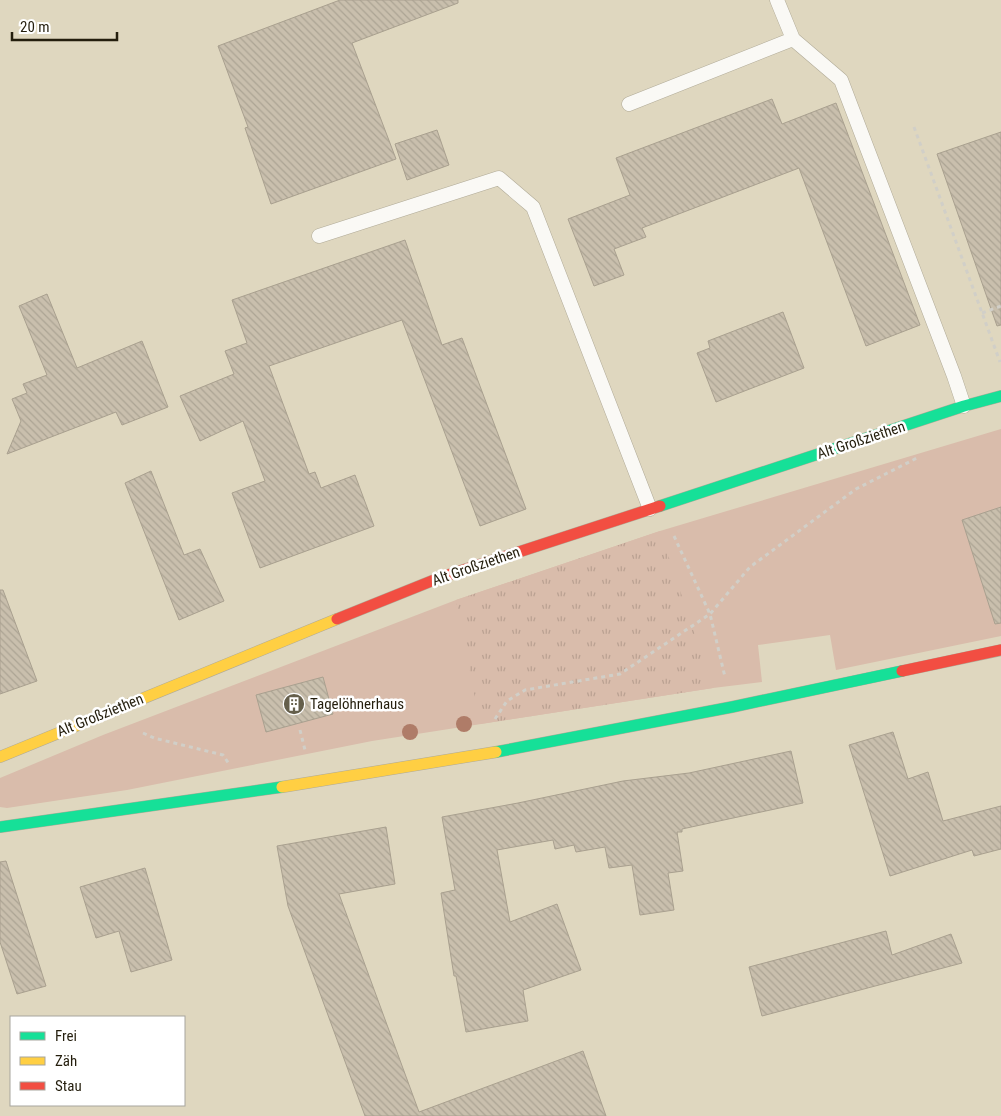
<svg xmlns="http://www.w3.org/2000/svg" width="1001" height="1116" font-family="'Roboto Condensed',sans-serif">
  <style>
    .green { fill: #d9bcab }
    .park { fill: url(#park-tufts) }
    .building { fill: url(#building-back-hatch); stroke: #a9a08f }
    .lines { fill: none; stroke-linecap: round; stroke-linejoin: round }
    .lane-casing { stroke: #b0aa97; stroke-width: 15 }
    .fast-casing { stroke: #b0aa97; stroke-width: 12 }
    .slow-casing { stroke: #b0aa97; stroke-width: 12 }
    .jam-casing { stroke: #b0aa97; stroke-width: 12 }
    .path { stroke: #d1cfc8; stroke-width: 3; stroke-dasharray: 4 4; stroke-linecap: butt }
    .lane { stroke: #faf9f5; stroke-width: 14 }
    .fast { stroke: #16e098; stroke-width: 11 }
    .slow { stroke: #ffcf43; stroke-width: 11 }
    .jam { stroke: #f24e42; stroke-width: 11 }
    .tree { fill: #af7c68 }
    .labels { text-anchor: middle; stroke-width: 5; stroke-linejoin: round; paint-order: stroke }
    .street-label { font-size: 15px; fill: #241e0d; stroke: #fff }
    .poi-label { font-size: 15px; fill: #241e0d; stroke: #fff; text-anchor: start }
  </style>
  <defs>
    <pattern id="park-tufts" width="24" height="20" patternUnits="userSpaceOnUse" patternTransform="scale(1.25)"><rect width="24" height="20" fill="#d9bcab"/><path d="M3 7l-1-3M5 7V3M7 7l1-3M15 17l-1-3M17 17v-4M19 17l1-3" fill="none" stroke="#baa192"/></pattern>
    <pattern id="building-back-hatch" width="6" height="6" patternUnits="userSpaceOnUse" patternTransform="scale(1.25)"><rect width="6" height="6" fill="#c9bfad"/><path d="M-1 5l2 2M0 0l6 6M5-1l2 2" fill="none" stroke="#aca494"/></pattern>
  </defs>
  <rect width="100%" height="100%" fill="#dfd7bf"/>
  <path class="green" d="M1001 429V636L836 670 830 635 758 645 762 682 713 688 372 741 127 790 7 808 0 807V778L103 735 456 600 660 531Z"/>
  <path class="park" d="M660 531 713 688 480 724 456 600Z"/>
  <path class="building" d="M340 0H458V3L352 43 396 159 271 204 245 128 248 127 218 46Z
    M772 99 782 124 836 103 920 325 866 346 799 168 642 228 646 237 614 249 624 275 594 286 568 219 630 195 616 158Z
    M437 130 449 165 407 180 395 144Z
    M1001 132V325L997 326 937 154Z
    M405 240 442 345 462 338 526 509 480 526 402 320 269 366 309 474 315 472 321 488 355 475 374 526 260 568 232 493 265 481 243 421 200 441 180 396 234 374 225 351 247 343 232 300Z
    M47 294 77 368 142 341 168 407 122 425 116 412 7 454 21 421 12 399 27 393 23 384 47 375 19 306Z
    M783 312 804 368 716 402 697 353 710 348 708 341Z
    M151 471 184 555 200 549 224 601 179 620 125 483Z
    M1001 507V623L995 624 962 520Z
    M0 590H3L37 681 0 694Z
    M323 677 333 714 266 732 256 695Z
    M893 732 908 779 928 772 943 821 1001 806V849L974 856 972 850 890 876 849 745Z
    M791 751 803 803 682 829V832H677L683 871 668 873 674 910 640 915 632 865 609 868 605 847 576 852 574 845 555 849 553 840 497 850 510 922 557 904 581 970 523 990 528 1021 466 1032 456 976H454L441 893 455 890 442 817 518 803 623 781 689 773Z
    M386 827 395 884 339 894 419 1112 583 1051 606 1116H365L288 906 277 846Z
    M6 861 46 986 17 994 0 942V862Z
    M145 868 172 960 131 972 119 931 96 938 80 887Z
    M886 931 892 955 951 934 962 963 762 1016 749 967Z"/>
  <g class="lines">
    <g class="lane-casing">
      <path id="lane" d="M777 0 793 39 841 80 954 376 964 406
        M629 104 793 39
        M319 236 499 178 533 207 650 509"/>
    </g>
    <g class="fast-casing">
      <path id="fast" d="M660 506 964 406 1001 396
        M496 752 732 707 902 671
        M0 827 282 787"/>
    </g>
    <g class="slow-casing">
      <path id="slow" d="M0 757 337 619
        M282 787 496 752"/>
    </g>
    <g class="jam-casing">
      <path id="jam" d="M337 619 439 578 660 506
        M902 671 1001 650"/>
    </g>
    <path class="path" d="M914 127 1000 362
      M982 313 1001 306
      M674 536 710 614 725 677
      M495 719 507 701 525 690 620 674 710 614 750 567 856 489 919 457
      M300 730 305 750
      M143 733 154 738 223 755 229 764"/>
    <use href="#lane" class="lane"/>
    <use href="#fast" class="fast"/>
    <use href="#slow" class="slow"/>
    <use href="#jam" class="jam"/>
  </g>
  <g class="tree">
    <circle cx="464" cy="724" r="8"/>
    <circle cx="410" cy="732" r="8"/>
  </g>
  <defs>
    <g id="building-disc" transform="scale(1.125)"><circle r="9.5" fill="#655f4b" stroke="#fff"/><path d="M-4-6H4V6H1V3H-1V6H-4ZM-2.5-4.3h1.7v1.8h-1.7ZM.8-4.3h1.7v1.8H.8ZM-2.5-1h1.7V.8h-1.7ZM.8-1h1.7V.8H.8Z" fill="#fff"/></g>
  </defs>
  <g fill-rule="evenodd">
    <use href="#building-disc" x="294" y="704"/>
  </g>
  <g class="labels">
    <g class="street-label">
      <text transform="translate(861 440) rotate(-18)" y="5">Alt Großziethen</text>
      <text transform="translate(476 566) rotate(-19)" y="5">Alt Großziethen</text>
      <text transform="translate(100 715) rotate(-22)" y="5">Alt Großziethen</text>
    </g>
    <g class="poi-label">
      <text x="310" y="709">Tagelöhnerhaus</text>
    </g>
  </g>
  <rect x="10" y="1016" width="175" height="90" fill="#ffffff" stroke="#a7a59e"/>
  <rect x="20" y="1032" width="25" height="8" fill="#16e098" stroke="#a7a59e"/>
  <text x="55" y="1041" font-size="15" fill="#241e0d">Frei</text>
  <rect x="20" y="1057" width="25" height="8" fill="#ffcf43" stroke="#a7a59e"/>
  <text x="55" y="1066" font-size="15" fill="#241e0d">Zäh</text>
  <rect x="20" y="1082" width="25" height="8" fill="#f24e42" stroke="#a7a59e"/>
  <text x="55" y="1091" font-size="15" fill="#241e0d">Stau</text>
  <path d="M12 32v8h105v-8" fill="none" stroke="#241e0d" stroke-width="2.5"/>
  <text x="20" y="32" font-size="15" fill="#241e0d" stroke="#ffffff" stroke-width="4" paint-order="stroke">20 m</text>
</svg>
